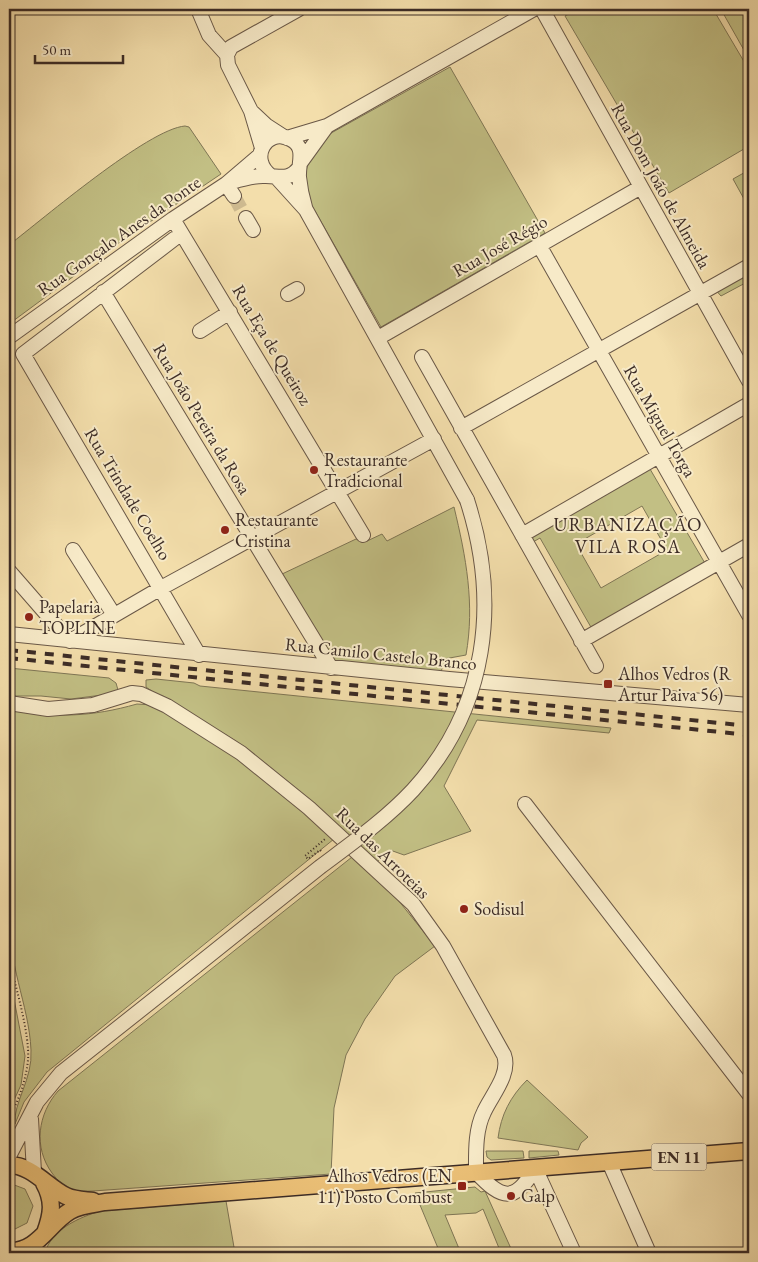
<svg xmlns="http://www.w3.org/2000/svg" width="758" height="1262" font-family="'EB Garamond',serif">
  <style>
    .green { fill: #c2bf84; stroke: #7f7655; fill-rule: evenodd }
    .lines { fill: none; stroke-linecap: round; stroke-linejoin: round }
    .minor-tunnel { stroke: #ceba90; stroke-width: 14; stroke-dasharray: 14 7; stroke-linecap: butt }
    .minor-casing { stroke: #6a5847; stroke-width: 16 }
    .major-casing { stroke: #3c2c26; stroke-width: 19 }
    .path { stroke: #3c2c26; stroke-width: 2; stroke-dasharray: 1 2.5; stroke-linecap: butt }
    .minor { stroke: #f7eac8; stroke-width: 14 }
    .major { stroke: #eabf76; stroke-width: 16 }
    .rail { stroke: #3c2c26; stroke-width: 4; stroke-dasharray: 9 9; stroke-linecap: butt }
    .minor-bridge-casing { stroke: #6a5847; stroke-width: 16; stroke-linecap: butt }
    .minor-bridge { stroke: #f7eac8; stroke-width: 14 }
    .poi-dot { fill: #8f2418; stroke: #f7eac8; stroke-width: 2 }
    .labels { text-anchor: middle; stroke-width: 4; stroke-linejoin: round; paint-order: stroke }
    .shield { fill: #f7eac8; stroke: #746557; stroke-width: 1 }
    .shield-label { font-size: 16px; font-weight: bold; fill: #3c2c26 }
    .street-label { font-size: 18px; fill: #3c2c26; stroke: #f7eac8 }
    .poi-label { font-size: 18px; fill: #3c2c26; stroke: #f7eac8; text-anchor: start }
    .neighbourhood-label { font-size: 19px; letter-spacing: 1px; fill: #3c2c26; stroke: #f7eac8 }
  </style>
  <rect width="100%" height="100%" fill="#f3deab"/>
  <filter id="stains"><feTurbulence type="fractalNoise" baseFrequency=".004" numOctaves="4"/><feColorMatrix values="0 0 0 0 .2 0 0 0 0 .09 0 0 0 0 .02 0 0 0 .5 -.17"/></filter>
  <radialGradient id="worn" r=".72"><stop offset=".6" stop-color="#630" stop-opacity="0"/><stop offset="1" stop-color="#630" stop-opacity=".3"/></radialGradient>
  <path class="green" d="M578 9H713L749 70V146L669 193 565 16Z
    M731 9H749V59L723 13Z
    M450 67 545 233 381 327 307 197C303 169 307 159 324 137Z
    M185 126 189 127 221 174 120 242 9 324V245C43 219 148 129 185 126Z
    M749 170V208L733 179Z
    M749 266V281L721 296 712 286Z
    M650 469 706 565 592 629 540 538 533 542 531 536ZM642 506 667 550 601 588 576 544Z
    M454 507C466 557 475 604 466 655L444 659 441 673 331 662 280 575 356 539 367 541 382 534 387 541Z
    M9 668 109 678 116 683 118 690 110 694 71 699 41 696H9Z
    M156 679 194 683 200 686 611 728 609 733 477 720 444 786 471 831 404 855 390 850 376 863C334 824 293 784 247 749 215 725 177 711 146 687V680Z
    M137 704 153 705 240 759 281 791 334 839 47 1072 24 1102 15 1124C13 1103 33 1079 31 1050 29 1004 6 961 11 915L9 710C56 718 91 717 137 704Z
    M352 857 398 900 435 946 395 976 365 1019 346 1055 334 1108 331 1174 93 1191C86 1191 79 1192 73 1191 65 1188 57 1180 52 1173 33 1147 38 1114 58 1091Z
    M9 973 25 1056 21 1085 9 1111Z
    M527 1080 588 1137 581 1143 578 1150 498 1138C501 1115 510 1097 527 1080Z
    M486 1151H523L524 1158 491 1160 487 1157Z
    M529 1151H558L559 1155 529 1158Z
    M9 1183 25 1189 33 1206 27 1223 11 1231H9Z
    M475 1187 481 1192 485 1191 513 1253H501L483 1209 476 1213 445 1215 460 1251 458 1253H440L415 1193Z
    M226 1201 235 1253H45C51 1230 79 1217 101 1211Z"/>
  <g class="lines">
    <path class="minor-tunnel" d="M234 196 246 218"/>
    <g class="minor-casing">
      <path id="minor" d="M198 9 209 35 227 55
        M542 9 749 381
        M251 111 267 126 284 137
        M287 138 327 126 534 9
        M262 148 251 111 228 65 227 55 231 47 299 9
        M301 162 327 126
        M271 176C248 159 266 127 290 139 307 147 298 163 299 177 300 187 302 197 305 207
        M277 178 306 210 467 500
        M232 182C242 179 252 176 263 176 278 175 288 182 299 168
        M226 184 234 196
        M246 218 253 230
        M173 219 363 535
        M174 239 23 354 199 655
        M539 245 749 615
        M103 292 331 668
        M288 294 297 289
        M200 331 230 312
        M9 337 173 219 226 184 260 155
        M378 338 641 187
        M422 357 596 666
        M461 428 749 266
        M522 535 749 404
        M73 550 114 615
        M9 571 70 641
        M9 634 449 679 749 705
        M70 641 161 588 434 439
        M581 641 749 545
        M9 703 48 709 93 705 132 693 141 694 167 706 241 753 309 808 413 904 443 946 504 1055C511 1074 491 1096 484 1112 475 1130 476 1153 476 1172 502 1200 515 1203 535 1168
        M525 804 749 1094
        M31 1119 34 1172
        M9 1156 37 1102 61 1073 196 966
        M609 1162 649 1253
        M535 1168 574 1253"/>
    </g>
    <g class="major-casing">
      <path id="major" d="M9 1165C32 1165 46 1186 66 1196 74 1200 85 1200 93 1201
        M44 1183C54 1201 52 1214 45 1233
        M9 1251C37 1253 49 1223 70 1211 80 1205 95 1204 105 1202L749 1151"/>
    </g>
    <path class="path" d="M465 666 448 664V661L466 662
      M321 851 320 850 308 859 305 856 325 839
      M9 961C16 986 30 1036 28 1060 26 1081 18 1101 9 1119"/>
    <use href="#minor" class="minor"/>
    <use href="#major" class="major"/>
    <path class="rail" d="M9 650 749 726
      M9 658 749 735"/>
    <g class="minor-bridge-casing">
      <path id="minor-bridge" d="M196 966C237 933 279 900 320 867 352 843 386 819 413 790 488 708 500 602 467 500"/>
    </g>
    <use href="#minor-bridge" class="minor-bridge"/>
  </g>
  <g class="poi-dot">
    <circle cx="314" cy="470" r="5"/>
    <circle cx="225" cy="530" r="5"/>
    <circle cx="29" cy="617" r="5"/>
    <rect x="603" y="679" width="10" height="10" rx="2.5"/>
    <circle cx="464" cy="909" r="5"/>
    <rect x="457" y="1181" width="10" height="10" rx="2.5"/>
    <circle cx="511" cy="1196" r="5"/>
  </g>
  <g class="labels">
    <rect class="shield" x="651.5" y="1143.5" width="55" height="27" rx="4"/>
    <g class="shield-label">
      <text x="679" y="1163">EN 11</text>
    </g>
    <g class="street-label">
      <text transform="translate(661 186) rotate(61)" y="6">Rua Dom João de Almeida</text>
      <text transform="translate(119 236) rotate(-35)" y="6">Rua Gonçalo Anes da Ponte</text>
      <text transform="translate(500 246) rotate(-30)" y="6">Rua José Régio</text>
      <text transform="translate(272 345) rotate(59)" y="6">Rua Eça de Queiroz</text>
      <text transform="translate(202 419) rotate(59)" y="6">Rua João Pereira da Rosa</text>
      <text transform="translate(660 421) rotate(60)" y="6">Rua Miguel Torga</text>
      <text transform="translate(128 494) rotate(59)" y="6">Rua Trindade Coelho</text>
      <text transform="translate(381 654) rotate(6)" y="6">Rua Camilo Castelo Branco</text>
      <text transform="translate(383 853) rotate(44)" y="6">Rua das Arroteias</text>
    </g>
    <g class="poi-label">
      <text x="324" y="466">Restaurante<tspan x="324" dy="21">Tradicional</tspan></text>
      <text x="235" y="526">Restaurante<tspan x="235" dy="21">Cristina</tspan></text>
      <text x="39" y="613">Papelaria<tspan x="39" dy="21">TOPLINE</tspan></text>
      <text x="618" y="680">Alhos Vedros (R<tspan x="618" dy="21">Artur Paiva 56)</tspan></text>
      <text x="474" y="915">Sodisul</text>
      <text x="452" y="1182" text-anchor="end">Alhos Vedros (EN<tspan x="452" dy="21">11) Posto Combust</tspan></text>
      <text x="521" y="1202">Galp</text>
    </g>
    <g class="neighbourhood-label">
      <text x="628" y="531">URBANIZAÇÃO<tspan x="628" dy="22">VILA ROSA</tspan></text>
    </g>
  </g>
  <rect width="758" height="1262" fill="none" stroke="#f3deab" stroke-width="30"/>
  <rect x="10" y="10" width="738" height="1242" fill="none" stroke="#3c2c26" stroke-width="2.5"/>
  <rect x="15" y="15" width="728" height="1232" fill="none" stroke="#3c2c26"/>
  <path d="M35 55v8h88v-8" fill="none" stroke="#3c2c26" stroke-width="2.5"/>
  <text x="42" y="55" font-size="15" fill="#3c2c26" stroke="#f7eac8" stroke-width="4" paint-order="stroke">50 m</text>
  <rect width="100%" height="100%" filter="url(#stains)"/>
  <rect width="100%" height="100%" fill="url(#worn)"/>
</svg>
